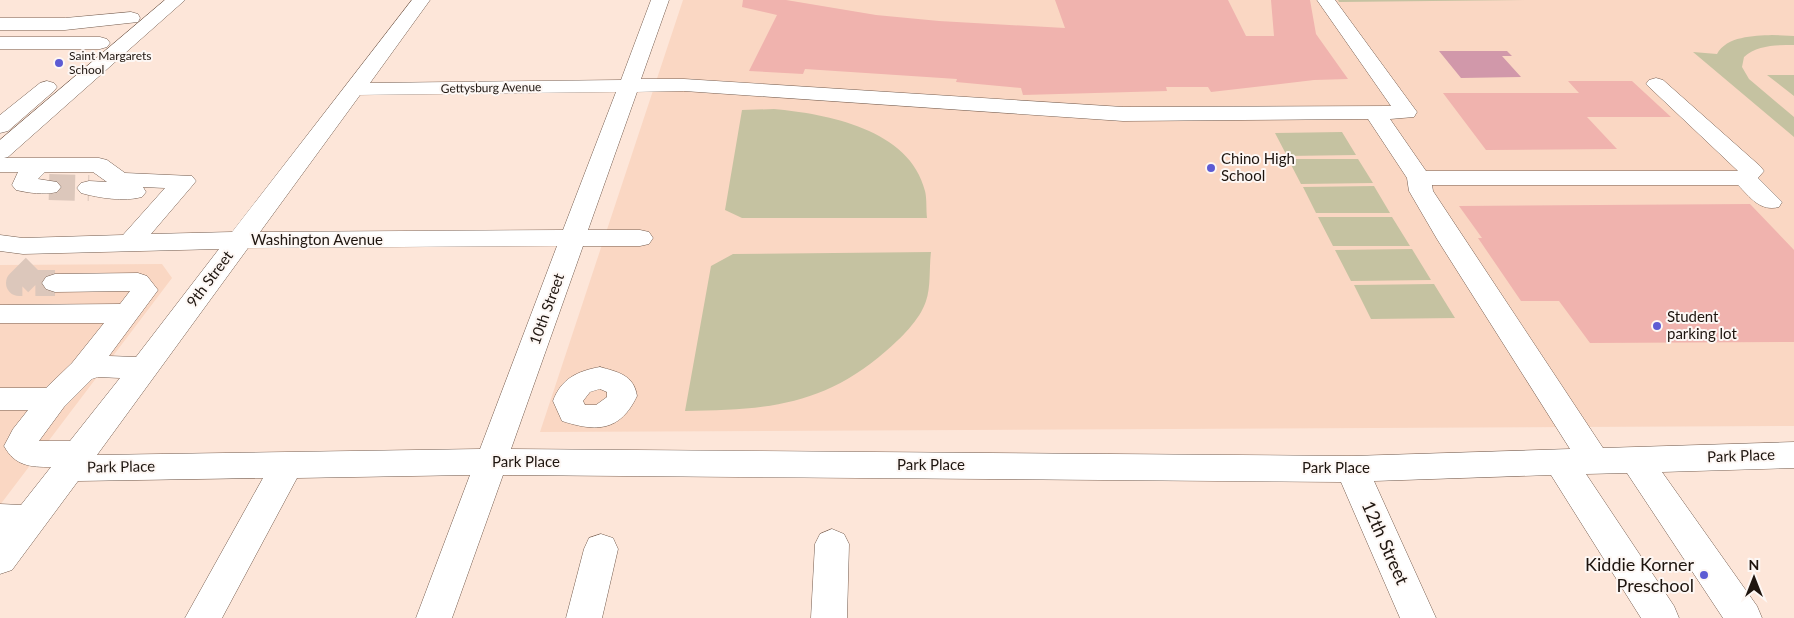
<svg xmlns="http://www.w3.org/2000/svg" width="1794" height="618" font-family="Lato,sans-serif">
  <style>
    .built { fill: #fad7c3 }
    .green { fill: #c5c2a1 }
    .water { fill: #d198aa }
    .building { fill: #f0b3ae }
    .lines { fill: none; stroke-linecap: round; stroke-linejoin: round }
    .minor-tunnel { stroke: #dcc7bb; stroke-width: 26; stroke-dasharray: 26 13; stroke-linecap: butt }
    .minor-casing { stroke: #745c4e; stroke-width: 1 }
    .major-casing { stroke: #745c4e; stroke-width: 1 }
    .minor { fill: #fff; fill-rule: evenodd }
    .major { fill: #fff; fill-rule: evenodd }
    .poi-dot { fill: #5d5bd3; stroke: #fdf7f4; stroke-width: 2 }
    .labels { text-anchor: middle; stroke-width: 4; stroke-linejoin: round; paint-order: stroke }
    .far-poi-label { font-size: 12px; fill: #1e150f; stroke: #fdf7f4; text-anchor: start }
    .far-street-label { font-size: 12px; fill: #1e150f; stroke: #fdf7f4 }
    .poi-label { font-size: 15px; fill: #1e150f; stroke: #fdf7f4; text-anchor: start }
    .street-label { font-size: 15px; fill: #1e150f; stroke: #fdf7f4 }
    .near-street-label { font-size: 18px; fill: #1e150f; stroke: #fdf7f4 }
    .near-poi-label { font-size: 18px; fill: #1e150f; stroke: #fdf7f4; text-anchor: end }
  </style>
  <rect width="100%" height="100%" fill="#fde6d9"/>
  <path class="built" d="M683 0H1794V426L540 432Z
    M162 264 172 278 0 505V265Z"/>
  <path class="green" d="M1338 0H1525L1339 2Z
    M1772 35 1794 36V45C1777 45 1757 45 1744 57L1742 67 1749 79 1794 117V137L1693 52 1717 54C1727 36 1753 36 1772 35Z
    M1767 75H1794V96Z
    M774 109C827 114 910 129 925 191 927 199 926 209 927 218H742L725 210 742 110Z
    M1342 132 1356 155 1287 156 1275 133Z
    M1288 159H1358L1373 183 1301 184Z
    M1374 186 1390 213H1316L1303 187Z
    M1318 217H1392L1410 246H1333Z
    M1412 249 1431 280 1351 281 1335 250Z
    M931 252C929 267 931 287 926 301 920 320 900 339 886 351 823 406 766 410 685 411L711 266 733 254Z
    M1434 284 1455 318 1371 319 1354 285Z"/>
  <path class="water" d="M1439 51H1507L1512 56H1502L1521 77 1461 78Z"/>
  <path class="building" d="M743 0H786L876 15 939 21 1065 28 1055 0H1228L1246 36H1274L1271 0H1310L1316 34 1348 79 1314 80 1211 92 1208 87H1166L1167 91 1023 95 1021 88 956 82 957 79 805 69 803 74 749 71 777 15 742 7Z
    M1568 81H1632L1671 117H1587L1617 149 1486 150 1443 93H1579Z
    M1750 204 1794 250V342L1590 343 1559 301H1521L1478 238H1482L1459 206Z"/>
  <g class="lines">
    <path class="minor-tunnel" d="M49 187 89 188
      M35 267 19 283H55"/>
    <g class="minor-casing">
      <path id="minor" d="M412 0H430L370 83 621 80 651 0H669L641 79H684L1123 107 1391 106 1317 0H1335L1417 112 1414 117 1390 119 1426 171H1738L1646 84 1649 80 1656 78 1663 80 1760 166 1764 171 1758 178 1782 202 1779 207C1760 212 1750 197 1738 185H1432L1433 191 1603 448 1794 442V468L1662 472 1757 606 1762 618H1723L1627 473 1586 474 1674 606 1679 618H1641L1551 475 1374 481 1436 618H1400L1341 482 503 475 452 618H416L470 475 297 478 222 618H185L263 478 78 481 12 570 0 574V504L21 505 51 467C30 467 15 466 4 446L13 429 28 410H0V388H46L72 363 104 323H0V305L120 304 130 291 55 292 46 289 42 283 46 277 55 274 138 273 147 276 158 290 109 356 136 357 219 249 23 254 0 251V235L23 238 123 235 165 188 143 187 146 192 142 197C124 202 99 198 81 193L77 188 81 183 89 181 107 182 93 172H45L38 179 57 182 61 187 57 192C44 195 29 193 16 190L12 185 18 172H0V158H99L107 160 125 173 192 176 196 181 192 186 151 234 232 232ZM684 91 1123 121 1368 119 1407 178 1409 191 1437 239 1570 449 1352 456 511 449 583 246H640L649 244 653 238 649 232 640 230H588L637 92ZM616 92 563 230 260 232 360 95ZM557 246 480 449 97 455 248 248ZM98 377 120 378 70 441H39L64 407 92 379Z
        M131 12 138 14 140 18 138 22 65 30H0V18H65Z
        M0 37H100L107 39 110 43 107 47 100 49H0Z
        M600 367C618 372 634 375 637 396 620 432 596 432 562 421L553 401C561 379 577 371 600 367ZM600 389 607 392V397L596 405H585L583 401 590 392Z
        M832 529 844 534 849 544 847 618H811L815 544 820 534Z
        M601 534 613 538 618 549 602 618H566L584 549 589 538Z"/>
    </g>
    <g class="major-casing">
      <path id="major" d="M165 0H185L8 157 0 159V140Z
        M47 81 54 83 57 87 54 91 8 131 0 133V115L40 83Z"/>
    </g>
    <use href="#minor" class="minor"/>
    <use href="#major" class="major"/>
  </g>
  <g class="poi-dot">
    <circle cx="59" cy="63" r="5"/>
    <circle cx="1211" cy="168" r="5"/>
    <circle cx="1657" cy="326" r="5"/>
    <circle cx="1704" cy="575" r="5"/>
  </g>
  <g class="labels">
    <g class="far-poi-label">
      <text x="69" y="60">Saint Margarets<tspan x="69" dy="14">School</tspan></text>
    </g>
    <g class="far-street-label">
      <text transform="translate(491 88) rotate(-1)" y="4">Gettysburg Avenue</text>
    </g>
    <g class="poi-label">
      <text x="1221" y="164">Chino High<tspan x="1221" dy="17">School</tspan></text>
      <text x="1667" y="322">Student<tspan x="1667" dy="17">parking lot</tspan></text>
    </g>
    <g class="street-label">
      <text x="317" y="245">Washington Avenue</text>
      <text transform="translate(210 279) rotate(-53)" y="5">9th Street</text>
      <text transform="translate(547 309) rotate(-70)" y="5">10th Street</text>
      <text transform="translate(1741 456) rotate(-2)" y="5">Park Place</text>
      <text x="526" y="467">Park Place</text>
      <text x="931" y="470">Park Place</text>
      <text transform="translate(121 467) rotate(-1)" y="5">Park Place</text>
      <text x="1336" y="473">Park Place</text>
    </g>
    <g class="near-street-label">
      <text transform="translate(1385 543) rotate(66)" y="6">12th Street</text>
    </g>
    <g class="near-poi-label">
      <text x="1694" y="571">Kiddie Korner<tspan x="1694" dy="21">Preschool</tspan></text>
    </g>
  </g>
  <g transform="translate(1754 578)" stroke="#fdf7f4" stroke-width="4" paint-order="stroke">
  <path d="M0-4L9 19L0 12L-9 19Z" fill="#1e150f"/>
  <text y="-8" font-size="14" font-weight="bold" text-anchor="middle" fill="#1e150f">N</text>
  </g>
</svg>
